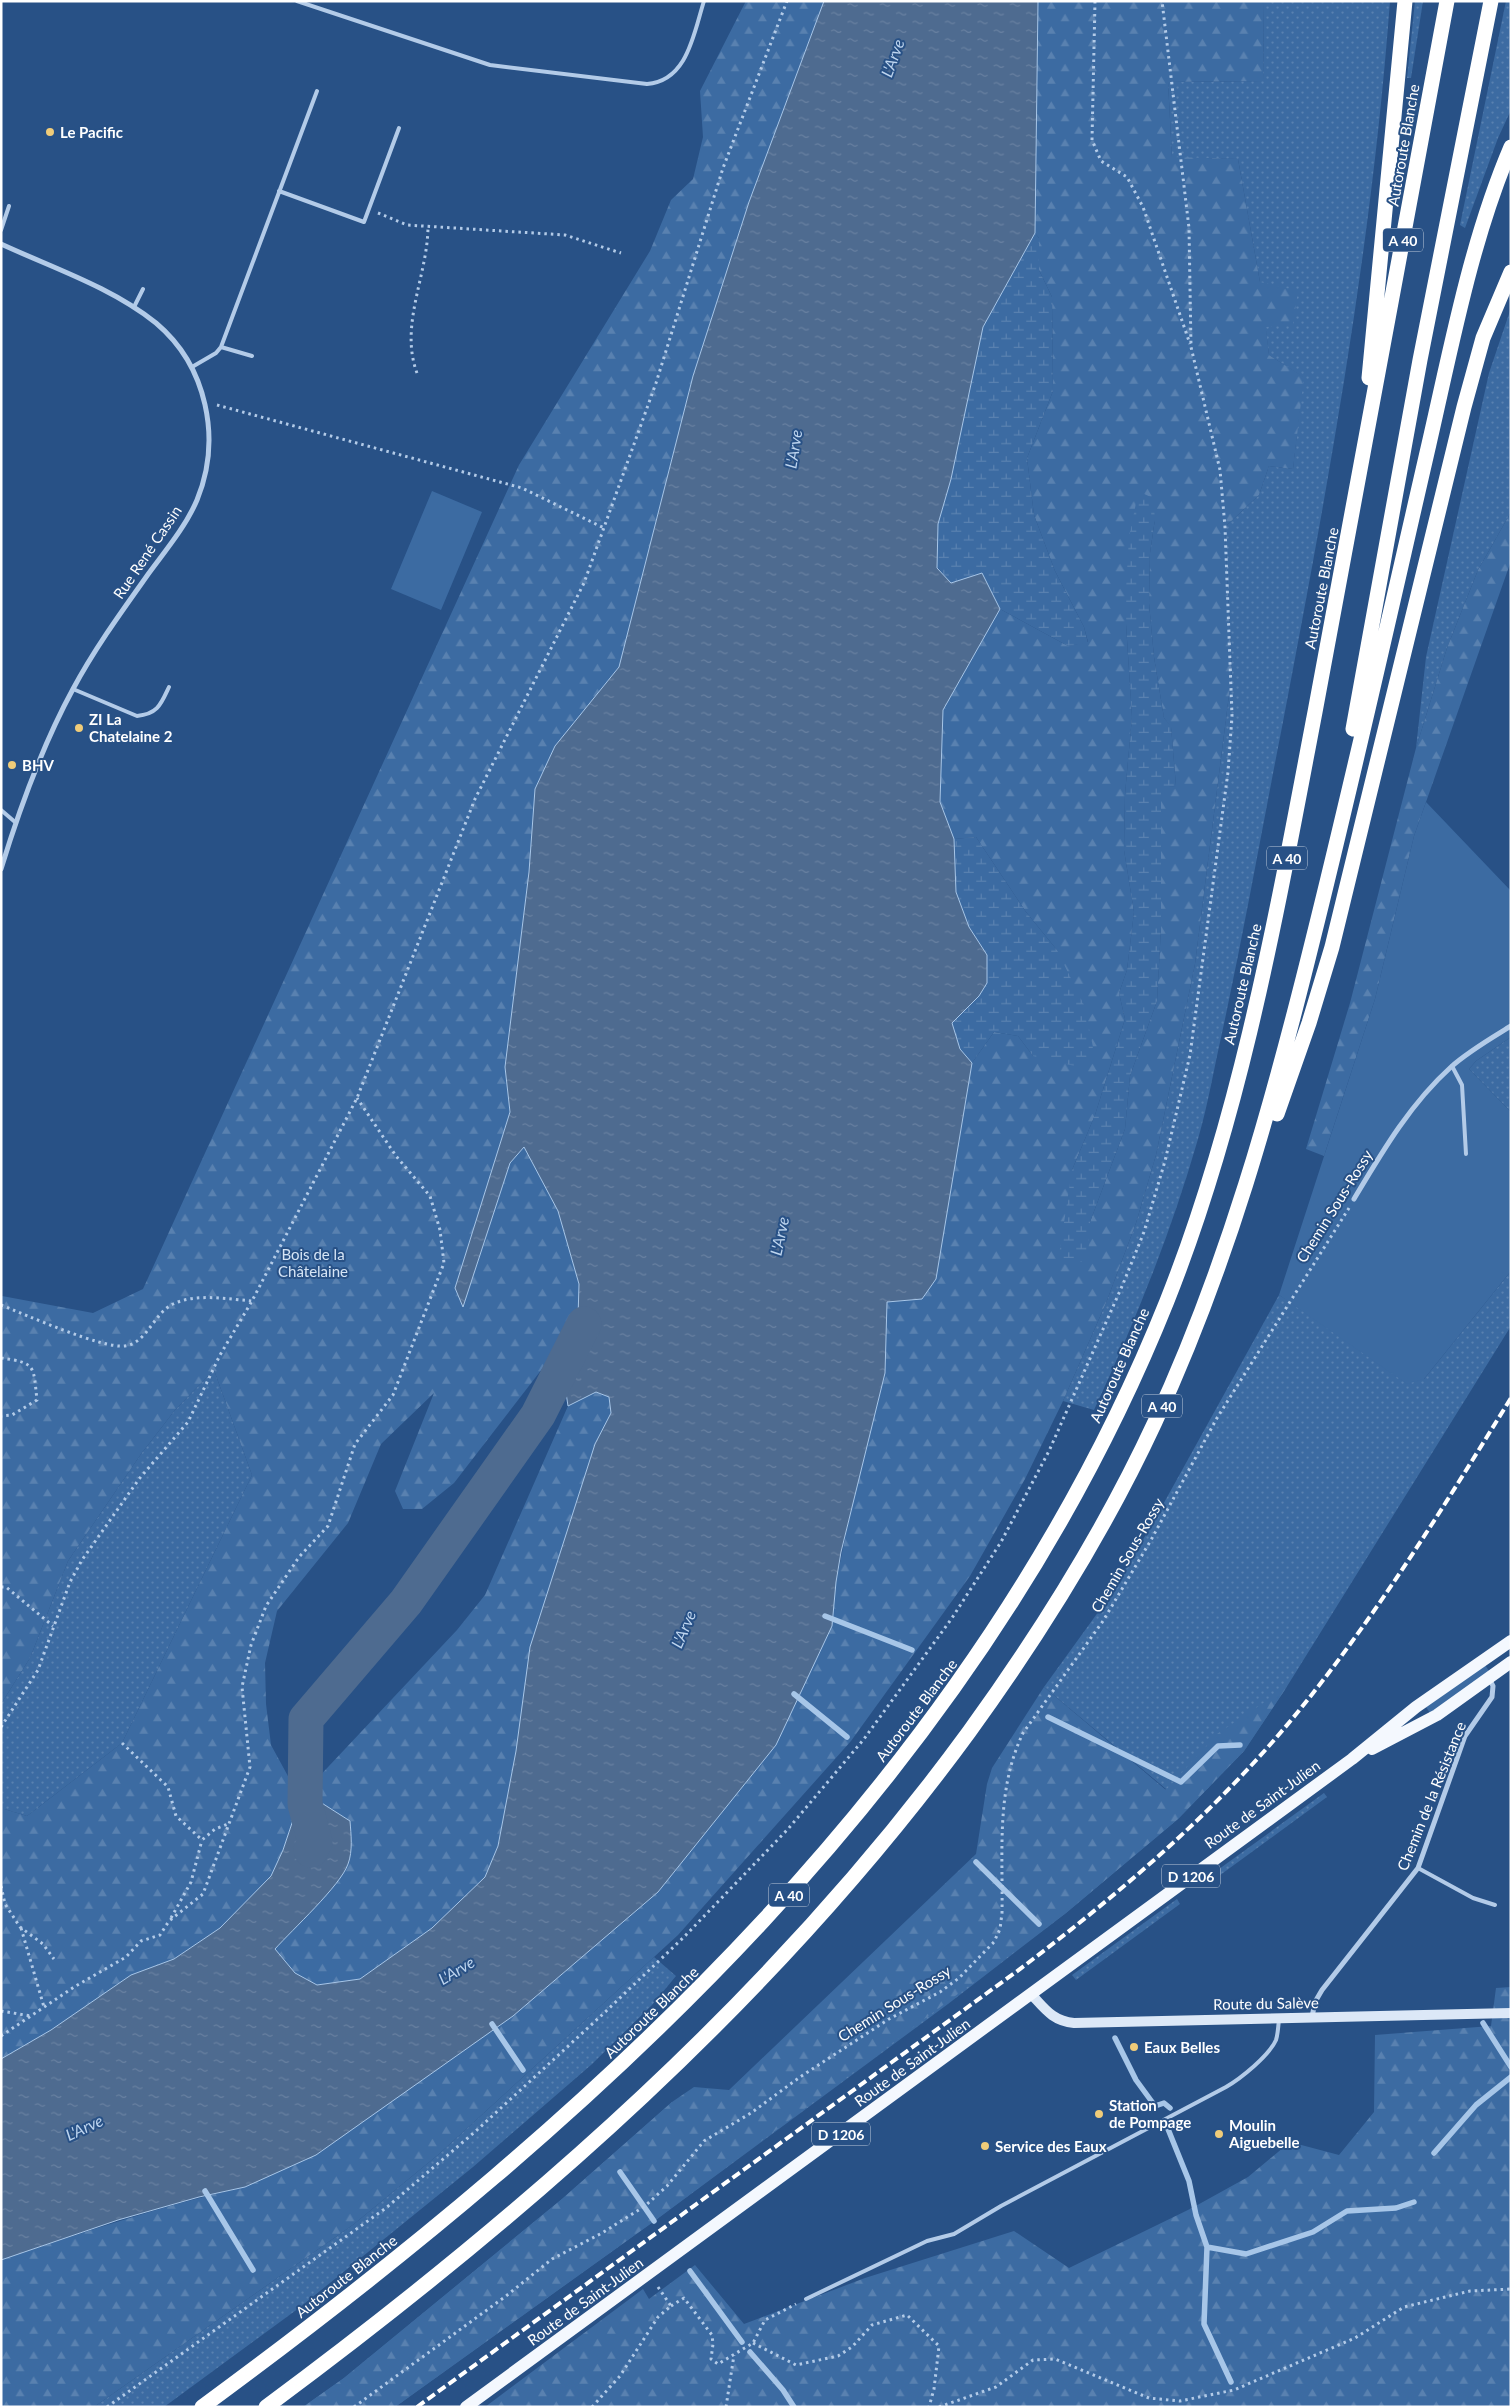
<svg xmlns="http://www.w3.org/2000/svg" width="1512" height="2408" font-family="Lato,sans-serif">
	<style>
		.grass { fill: url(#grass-dots) }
		.forest { fill: url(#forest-firs); fill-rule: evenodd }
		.wetland { fill: url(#wetland-marsh) }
		.garden { fill: #3c6ba2 }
		.water { fill: url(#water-ripples); stroke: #a7c6e8 }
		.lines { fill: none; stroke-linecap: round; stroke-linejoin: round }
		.stream { stroke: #a7c6e8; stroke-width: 5.5 }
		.river { stroke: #4e6b90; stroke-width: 35 }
		.path { stroke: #b3cbe8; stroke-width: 3; stroke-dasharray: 2.5 4; stroke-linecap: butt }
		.lane { stroke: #b3cbe8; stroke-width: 4 }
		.street { stroke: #b3cbe8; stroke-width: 5 }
		.secondary { stroke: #dce8f7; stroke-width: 10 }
		.primary { stroke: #f4f8fe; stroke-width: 12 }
		.highway { stroke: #fff; stroke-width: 15 }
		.rail { stroke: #fff; stroke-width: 4; stroke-dasharray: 9 4; stroke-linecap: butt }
		.poi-dot { fill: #f0cc79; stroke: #285186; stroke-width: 2 }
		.labels { text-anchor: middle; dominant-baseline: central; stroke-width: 4; stroke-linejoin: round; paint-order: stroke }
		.shield { fill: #285186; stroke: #becbdb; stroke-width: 1 }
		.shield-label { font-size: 14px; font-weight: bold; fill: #fff }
		.poi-label { font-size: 15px; font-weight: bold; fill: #fff; stroke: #285186; text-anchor: start }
		.street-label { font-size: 15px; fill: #fff; stroke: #285186 }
		.park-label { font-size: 15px; fill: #d6e5f6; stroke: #285186 }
		.water-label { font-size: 16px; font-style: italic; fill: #bed5ef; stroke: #285186 }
	</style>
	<defs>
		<pattern id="grass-dots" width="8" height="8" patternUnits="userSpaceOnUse" patternTransform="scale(1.25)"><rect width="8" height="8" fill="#3c6ba2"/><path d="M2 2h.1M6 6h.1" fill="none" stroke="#5981b0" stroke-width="1.8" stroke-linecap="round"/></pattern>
		<pattern id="forest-firs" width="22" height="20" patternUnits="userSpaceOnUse" patternTransform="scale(1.25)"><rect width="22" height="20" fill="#3c6ba2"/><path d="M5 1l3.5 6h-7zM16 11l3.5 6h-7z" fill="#5981b0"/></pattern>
		<pattern id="wetland-marsh" width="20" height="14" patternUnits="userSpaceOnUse" patternTransform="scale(1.25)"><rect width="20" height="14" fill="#3c6ba2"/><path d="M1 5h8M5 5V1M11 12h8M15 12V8" fill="none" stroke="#5981b0"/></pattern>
		<pattern id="water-ripples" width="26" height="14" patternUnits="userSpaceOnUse" patternTransform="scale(1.25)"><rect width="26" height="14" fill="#4e6b90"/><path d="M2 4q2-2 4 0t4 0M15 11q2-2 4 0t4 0" fill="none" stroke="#6981a1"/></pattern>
	</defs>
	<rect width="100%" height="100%" fill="#285186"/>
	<path class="grass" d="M 1264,1 L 1390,1 C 1372,246 1328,486 1282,727 C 1262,829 1244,931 1222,1033 C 1214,1068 1208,1105 1198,1139 C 1171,1233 1135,1322 1094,1410 L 1063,1401 L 1106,1303 L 1136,1223 L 1156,1155 L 1195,964 L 1232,671 L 1225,527 L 1259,495 L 1269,466 L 1293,469 L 1303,377 L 1269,355 L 1260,282 L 1238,159 L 1172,158 L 1168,82 L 1263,81 Z
		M 1415,1 L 1423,1 L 1411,78 L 1407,78 Z
		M 1506,1 L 1511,1 L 1511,110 L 1498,138 L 1465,228 L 1460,225 Z
		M 1511,308 L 1511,512 L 1478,570 L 1447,648 L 1416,748 L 1426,657 L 1489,373 Z
		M 1511,1037 L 1511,1112 L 1469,1069 L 1476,1061 Z
		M 1511,1271 L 1511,1326 L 1286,1688 L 1244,1751 L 1178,1819 L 1066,1913 L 948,2004 L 653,2222 L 395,2407 L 303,2407 L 344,2378 L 562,2199 L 672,2102 L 732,2118 L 1166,1789 L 1044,1687 L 1104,1604 L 1150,1528 L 1279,1295 L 1424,1379 Z
		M 214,1370 L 252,1475 L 122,1743 L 27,1816 L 1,1808 L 1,1704 L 30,1658 L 68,1561 L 141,1454 L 175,1410 Z
		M 1324,1793 L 1327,1797 L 1212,1881 L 1208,1877 Z
		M 1177,1899 L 1180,1904 L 1076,1980 L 1072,1975 Z
		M 654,1957 L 676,1976 L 652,2005 L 591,2065 L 473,2167 L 299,2308 L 164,2407 L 94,2407 L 354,2224 L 439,2154 Z"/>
	<path class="forest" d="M 746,1 L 824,1 L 749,202 L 693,376 L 619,667 L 555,746 L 535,789 L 529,872 L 505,1067 L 510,1112 L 455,1288 L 463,1306 L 510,1163 L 524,1146 L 558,1211 L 579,1284 L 578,1318 L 559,1347 L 454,1483 L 422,1509 L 403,1509 L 395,1491 L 434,1393 L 381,1444 L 348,1523 L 277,1611 L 265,1663 L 266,1704 L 271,1745 L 295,1789 L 295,1814 L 283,1850 L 271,1876 L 220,1928 L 174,1959 L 131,1975 L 51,2030 L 1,2059 L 1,1808 L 27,1816 L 122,1743 L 252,1475 L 214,1370 L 175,1410 L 141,1454 L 68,1561 L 30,1658 L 1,1704 L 2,1296 L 93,1313 L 143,1289 L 519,465 L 650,251 L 671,200 L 693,179 L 703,137 L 700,91 Z
		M 1038,1 L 1264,1 L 1263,81 L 1168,82 L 1172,157 L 1238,159 L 1260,282 L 1298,291 L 1293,324 L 1266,327 L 1269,355 L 1304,377 L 1293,469 L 1269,466 L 1259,495 L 1225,527 L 1232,671 L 1195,964 L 1156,1155 L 1136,1223 L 1106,1303 L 1063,1401 L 1025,1479 L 970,1576 L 851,1741 L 678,1935 L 439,2154 L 354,2224 L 94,2407 L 1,2407 L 1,2260 C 82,2233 162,2205 245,2187 L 513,2016 L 658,1892 L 776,1745 L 836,1582 L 859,1471 L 885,1373 L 887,1302 L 922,1299 L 936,1279 L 972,1063 L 994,1032 L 1018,1036 L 1033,1056 L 1057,950 L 1026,912 L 976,837 L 954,839 L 940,802 L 943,710 L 1000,609 L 1068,646 L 1088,642 L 1084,627 L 1055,571 L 1034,515 L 1027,458 L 1053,391 L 1052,297 L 1039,270 L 1039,238 L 1035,233 ZM 1155,519 L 1150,553 L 1149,603 L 1154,657 L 1164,718 L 1171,727 L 1176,786 L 1161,787 L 1161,928 L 1157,1001 L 1130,1076 L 1125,1129 L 1090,1222 L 1072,1170 L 1095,1115 L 1125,1019 L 1119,993 L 1127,970 L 1134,912 L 1124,850 L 1125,794 L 1132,717 L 1126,624 Z
		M 1511,512 L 1511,561 L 1414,836 L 1375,999 L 1324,1156 L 1306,1149 L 1350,1003 L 1416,748 L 1447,648 L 1478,570 Z
		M 596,1392 L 609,1397 L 611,1413 L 595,1444 L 516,1751 L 498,1846 L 485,1877 L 432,1928 L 360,1979 L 317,1985 L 295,1973 L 275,1949 L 333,1886 L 348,1864 L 350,1821 L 317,1800 L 313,1783 L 457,1630 L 485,1595 L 568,1406 Z
		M 1044,1687 L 1166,1790 L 1217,1734 L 1286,1688 L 1244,1751 L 1178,1819 L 1066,1913 L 653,2222 L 395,2407 L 303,2407 L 344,2378 L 562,2199 L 672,2102 L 694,2087 L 729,2090 L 976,1854 L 987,1784 L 992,1768 Z
		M 1511,1987 L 1511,2407 L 485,2407 L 643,2289 L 649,2299 L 695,2265 L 744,2324 L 865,2278 L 1014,2231 L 1069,2268 L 1192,2208 L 1248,2177 L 1290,2142 L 1339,2155 L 1374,2112 L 1375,2035 L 1491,2026 L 1496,1988 Z"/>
	<path class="wetland" d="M 1035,233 L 1039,238 L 1039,270 L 1052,297 L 1053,391 L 1027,458 L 1034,515 L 1055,571 L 1084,627 L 1088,643 L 1068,646 L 1000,609 L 982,573 L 951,583 L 937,567 L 938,524 L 951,479 L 983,327 Z
		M 1142,493 L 1153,498 L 1155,519 L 1150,553 L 1149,603 L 1154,657 L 1164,718 L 1171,726 L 1176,786 L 1161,788 L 1161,928 L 1157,1001 L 1130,1076 L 1125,1129 L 1090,1222 L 1088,1259 L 1070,1266 L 1058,1262 L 1072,1170 L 1095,1115 L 1125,1019 L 1119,993 L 1127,970 L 1134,912 L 1124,850 L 1125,794 L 1132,717 L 1126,624 L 1126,587 L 1129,538 L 1137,498 Z
		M 976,837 L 1026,912 L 1057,950 L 1084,1005 L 1093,1047 L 1083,1068 L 1033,1056 L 1018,1036 L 994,1032 L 972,1063 L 960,1049 L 952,1023 L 979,996 L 987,955 L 969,927 L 956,892 L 954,839 Z"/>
	<path class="garden" d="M 432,491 L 482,512 L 441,610 L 391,589 Z
		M 1426,802 L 1511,891 L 1511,1037 L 1476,1061 L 1469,1069 L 1511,1112 L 1511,1271 L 1424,1379 L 1407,1384 L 1279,1295 L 1375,999 L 1414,836 Z
		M 1485,1665 L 1489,1671 L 1430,1713 L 1426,1707 Z"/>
	<path class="water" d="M 824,1 L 1038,1 L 1035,233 L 983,327 L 951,479 L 938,524 L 937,568 L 951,583 L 982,573 L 1000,609 L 943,710 L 940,802 L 954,839 L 956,892 L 969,927 L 987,955 L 987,983 L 979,996 L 952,1023 L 960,1049 L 972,1063 L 936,1279 L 922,1299 L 887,1302 L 885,1373 L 841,1552 L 836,1582 L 832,1626 L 776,1745 L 658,1892 L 513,2016 L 316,2155 L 245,2187 L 199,2197 L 118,2220 L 1,2260 L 1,2059 L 51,2030 L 131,1975 L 174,1959 L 220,1928 L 271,1876 L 283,1850 L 295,1814 L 305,1804 L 317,1800 L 350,1821 C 351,1834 353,1851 348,1864 C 341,1885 292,1930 275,1949 L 295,1973 L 317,1985 L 360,1979 L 432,1928 L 485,1877 L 498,1846 L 516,1751 L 530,1647 L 595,1444 L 611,1413 L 609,1397 L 596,1392 L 568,1406 L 559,1347 L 578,1318 L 579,1284 L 558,1211 L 524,1147 L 510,1163 L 463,1307 L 455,1288 L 510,1112 L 505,1067 L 529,872 L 535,789 L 555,746 L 619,667 L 693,376 L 749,202 Z"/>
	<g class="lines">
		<path class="stream" d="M 825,1616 L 912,1650
			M 794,1694 L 847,1737
			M 1048,1717 L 1181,1782 L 1218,1746 L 1240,1745
			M 976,1862 L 1039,1924
			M 1483,2023 L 1511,2067
			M 492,2024 L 523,2070
			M 1115,2038 L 1136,2080 L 1155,2106 L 1164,2103 L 1170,2108
			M 1168,2129 L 1189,2181 L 1196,2215 L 1207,2247 L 1204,2324 L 1231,2382
			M 1434,2153 L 1476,2105 L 1511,2077
			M 620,2172 L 654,2221
			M 205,2191 L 253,2270
			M 1207,2247 L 1246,2254 L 1313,2232 L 1347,2211 L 1396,2208 L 1414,2202
			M 690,2271 L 742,2342
			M 750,2352 L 783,2390 L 794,2407"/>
		<path class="river" d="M 311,1850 L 315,1842 L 305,1804 L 306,1719 L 406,1602 L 538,1415 L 584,1324"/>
		<path class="path" d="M 1095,1 L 1092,140 L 1101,161 L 1127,177 L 1143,207 L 1190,344
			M 378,213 L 407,225 L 565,235 L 621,253
			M 417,373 C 399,325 428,275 428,226
			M 217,405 L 522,488 L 604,528
			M 1,1305 C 26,1315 103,1349 125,1346 C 147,1343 154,1313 173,1304 C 196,1293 228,1299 252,1301
			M 1,1358 C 37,1363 33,1366 37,1400 L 12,1415 L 1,1416
			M 1,1587 L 6,1587 L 53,1626
			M 1,1727 L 38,1670 L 70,1582 L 82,1560 L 139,1479 L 188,1422 L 220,1355 L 252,1301 L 357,1098 L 475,799 L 584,583 L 656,383 L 723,168 L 787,1
			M 122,1743 L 168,1787 L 176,1816 L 202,1840 L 215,1829 L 228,1824
			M 1,1886 L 5,1904 L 20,1927 L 43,1944 L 54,1959
			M 171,1918 L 191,1882 L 202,1840
			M 21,1928 L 44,2007
			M 1,2011 L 31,2016
			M 1,2036 L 74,1987 L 126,1957 L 141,1941 L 160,1935 L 169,1921 L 203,1894 L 250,1767 L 242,1687 L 251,1645 L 266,1606 L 299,1557 L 328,1526 L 355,1444 L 393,1395 L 444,1263 L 440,1230 L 430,1196 L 396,1156 L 357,1098
			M 671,2306 L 684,2298 L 712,2335 L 713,2344 L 711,2359 L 718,2364 L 753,2343 L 765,2320 L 796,2304
			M 753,2343 L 796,2365 L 838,2356 L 852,2347 L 872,2325 L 907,2315 L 939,2346 L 934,2389 L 929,2407
			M 107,2407 L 386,2208 L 477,2130 L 603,2014 L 684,1937 L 788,1829 L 864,1739 L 952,1618 L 1001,1542 L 1049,1451 L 1123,1284 L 1144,1232 L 1165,1161 L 1190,1055 L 1228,772 L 1232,716 L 1225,527 L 1220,470 L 1191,347 L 1189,228 L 1162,1
			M 354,2407 L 506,2296 L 552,2259 L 602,2233 L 645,2206 L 667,2186 L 704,2141 L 751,2113 L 800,2077 L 889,2019 L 940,1992 L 959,1978 L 994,1942 L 1000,1929 L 1002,1913 C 1003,1850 996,1790 1023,1733 L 1103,1621 L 1151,1540 L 1217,1418 L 1349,1208
			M 592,2407 L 620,2376 L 658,2317 L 671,2306 L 658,2287
			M 726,2407 L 734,2355
			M 939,2407 L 996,2387 L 1033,2360 L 1055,2359 L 1149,2398 L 1180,2401 L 1234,2390 L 1355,2338 L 1404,2307 L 1470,2291 L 1511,2289"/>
		<path class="lane" d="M 297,1 L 490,65 L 647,84 C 688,81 694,32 704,1
			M 279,191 L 364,222 L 399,128
			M 1,230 L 9,206
			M 134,307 L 143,289
			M 221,347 L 252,356
			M 192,367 L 216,353 L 221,347 L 317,91
			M 73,689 L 137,716 C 158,714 161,704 169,687
			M 1,810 L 15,822
			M 1452,1066 L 1462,1085 L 1466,1154
			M 1418,1868 L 1473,1898 L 1495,1905
			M 806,2299 L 927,2241 L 954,2234 L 1001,2206 L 1226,2087 C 1240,2079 1269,2056 1276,2040 C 1278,2034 1278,2027 1279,2020"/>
		<path class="street" d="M 1,244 C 53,268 111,287 156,323 C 207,366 222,439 197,500 C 186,526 166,550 149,573 C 122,611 95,648 73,689 C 42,746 20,807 1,869
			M 1354,1199 C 1382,1152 1410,1104 1451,1067 C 1469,1051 1490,1039 1511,1026
			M 1312,2017 L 1315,2002 L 1322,1990 L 1418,1868 L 1465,1736 L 1492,1697 L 1493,1686 L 1489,1678"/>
		<path class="secondary" d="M 1032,1995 C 1045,2009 1053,2021 1074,2023 L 1511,2013"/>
		<path class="primary" d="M 1372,1749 L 1437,1715 L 1511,1662
			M 466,2407 L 1352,1759 L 1416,1707 L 1511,1641"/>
		<path class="highway" d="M 1369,378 L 1405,1
			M 1353,729 L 1420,360 L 1491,1
			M 1277,1114 L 1309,1023 L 1332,947 L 1464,407 L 1483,338 L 1511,272
			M 202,2407 C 601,2114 979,1771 1167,1301 C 1242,1112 1277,911 1315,712 C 1360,475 1404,238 1447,1
			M 266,2407 C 528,2213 776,1996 969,1732 C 1040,1634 1104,1532 1155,1422 C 1227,1267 1272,1105 1313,939 C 1354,775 1391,609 1429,444 C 1452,344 1471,241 1511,147"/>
		<path class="rail" d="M 417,2407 L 1016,1972 C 1118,1895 1216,1812 1297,1713 C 1378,1614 1444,1506 1511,1398"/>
	</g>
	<g class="poi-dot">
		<circle cx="50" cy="132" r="5"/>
		<circle cx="79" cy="728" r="5"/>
		<circle cx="12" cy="765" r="5"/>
		<circle cx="1134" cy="2047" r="5"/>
		<circle cx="1099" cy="2114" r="5"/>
		<circle cx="1219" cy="2134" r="5"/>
		<circle cx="985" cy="2146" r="5"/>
	</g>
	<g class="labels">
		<g class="shield">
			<rect x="1383" y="228.5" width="40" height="23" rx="4"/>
			<rect x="1267" y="846.5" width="40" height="23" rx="4"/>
			<rect x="1142" y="1394.5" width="40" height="23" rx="4"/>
			<rect x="1162" y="1864.5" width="58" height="23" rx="4"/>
			<rect x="769" y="1883.5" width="40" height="23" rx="4"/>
			<rect x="812" y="2122.5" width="58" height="23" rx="4"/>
		</g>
		<g class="shield-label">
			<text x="1403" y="240">A 40</text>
			<text x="1287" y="858">A 40</text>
			<text x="1162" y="1406">A 40</text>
			<text x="1191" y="1876">D 1206</text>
			<text x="789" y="1895">A 40</text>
			<text x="841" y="2134">D 1206</text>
		</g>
		<g class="poi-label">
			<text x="60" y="132">Le Pacific</text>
			<text x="89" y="719">ZI La<tspan x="89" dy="17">Chatelaine 2</tspan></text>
			<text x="22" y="765">BHV</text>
			<text x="1144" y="2047">Eaux Belles</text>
			<text x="1109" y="2105">Station<tspan x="1109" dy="17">de Pompage</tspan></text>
			<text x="1229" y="2125">Moulin<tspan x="1229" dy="17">Aiguebelle</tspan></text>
			<text x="995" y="2146">Service des Eaux</text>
		</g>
		<g class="street-label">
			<text transform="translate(1403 145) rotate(-80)">Autoroute Blanche</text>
			<text transform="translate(147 552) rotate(-56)">Rue René Cassin</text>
			<text transform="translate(1321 588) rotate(-79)">Autoroute Blanche</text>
			<text transform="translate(1242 984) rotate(-77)">Autoroute Blanche</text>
			<text transform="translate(1334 1206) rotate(-58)">Chemin Sous-Rossy</text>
			<text transform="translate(1119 1365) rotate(-66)">Autoroute Blanche</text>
			<text transform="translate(1127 1555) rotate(-60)">Chemin Sous-Rossy</text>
			<text transform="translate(916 1710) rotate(-53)">Autoroute Blanche</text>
			<text transform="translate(1431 1796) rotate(-68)">Chemin de la Résistance</text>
			<text transform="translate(1262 1804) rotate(-36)">Route de Saint-Julien</text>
			<text transform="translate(894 2003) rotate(-32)">Chemin Sous-Rossy</text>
			<text transform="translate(1266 2003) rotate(-1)">Route du Salève</text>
			<text transform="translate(651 2012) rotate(-44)">Autoroute Blanche</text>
			<text transform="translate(912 2062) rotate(-36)">Route de Saint-Julien</text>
			<text transform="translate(346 2276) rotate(-38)">Autoroute Blanche</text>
			<text transform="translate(585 2301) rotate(-36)">Route de Saint-Julien</text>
		</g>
		<g class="park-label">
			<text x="313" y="1254">Bois de la<tspan x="313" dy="17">Châtelaine</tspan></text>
		</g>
		<g class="water-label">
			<text transform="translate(892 58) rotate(-70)">L'Arve</text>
			<text transform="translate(793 449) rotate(-81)">L'Arve</text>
			<text transform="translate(779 1236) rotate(-78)">L'Arve</text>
			<text transform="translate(683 1629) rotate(-67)">L'Arve</text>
			<text transform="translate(456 1970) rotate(-31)">L'Arve</text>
			<text transform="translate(84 2127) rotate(-25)">L'Arve</text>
		</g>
	</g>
	<rect width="1512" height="2408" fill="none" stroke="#ffffff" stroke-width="5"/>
</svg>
